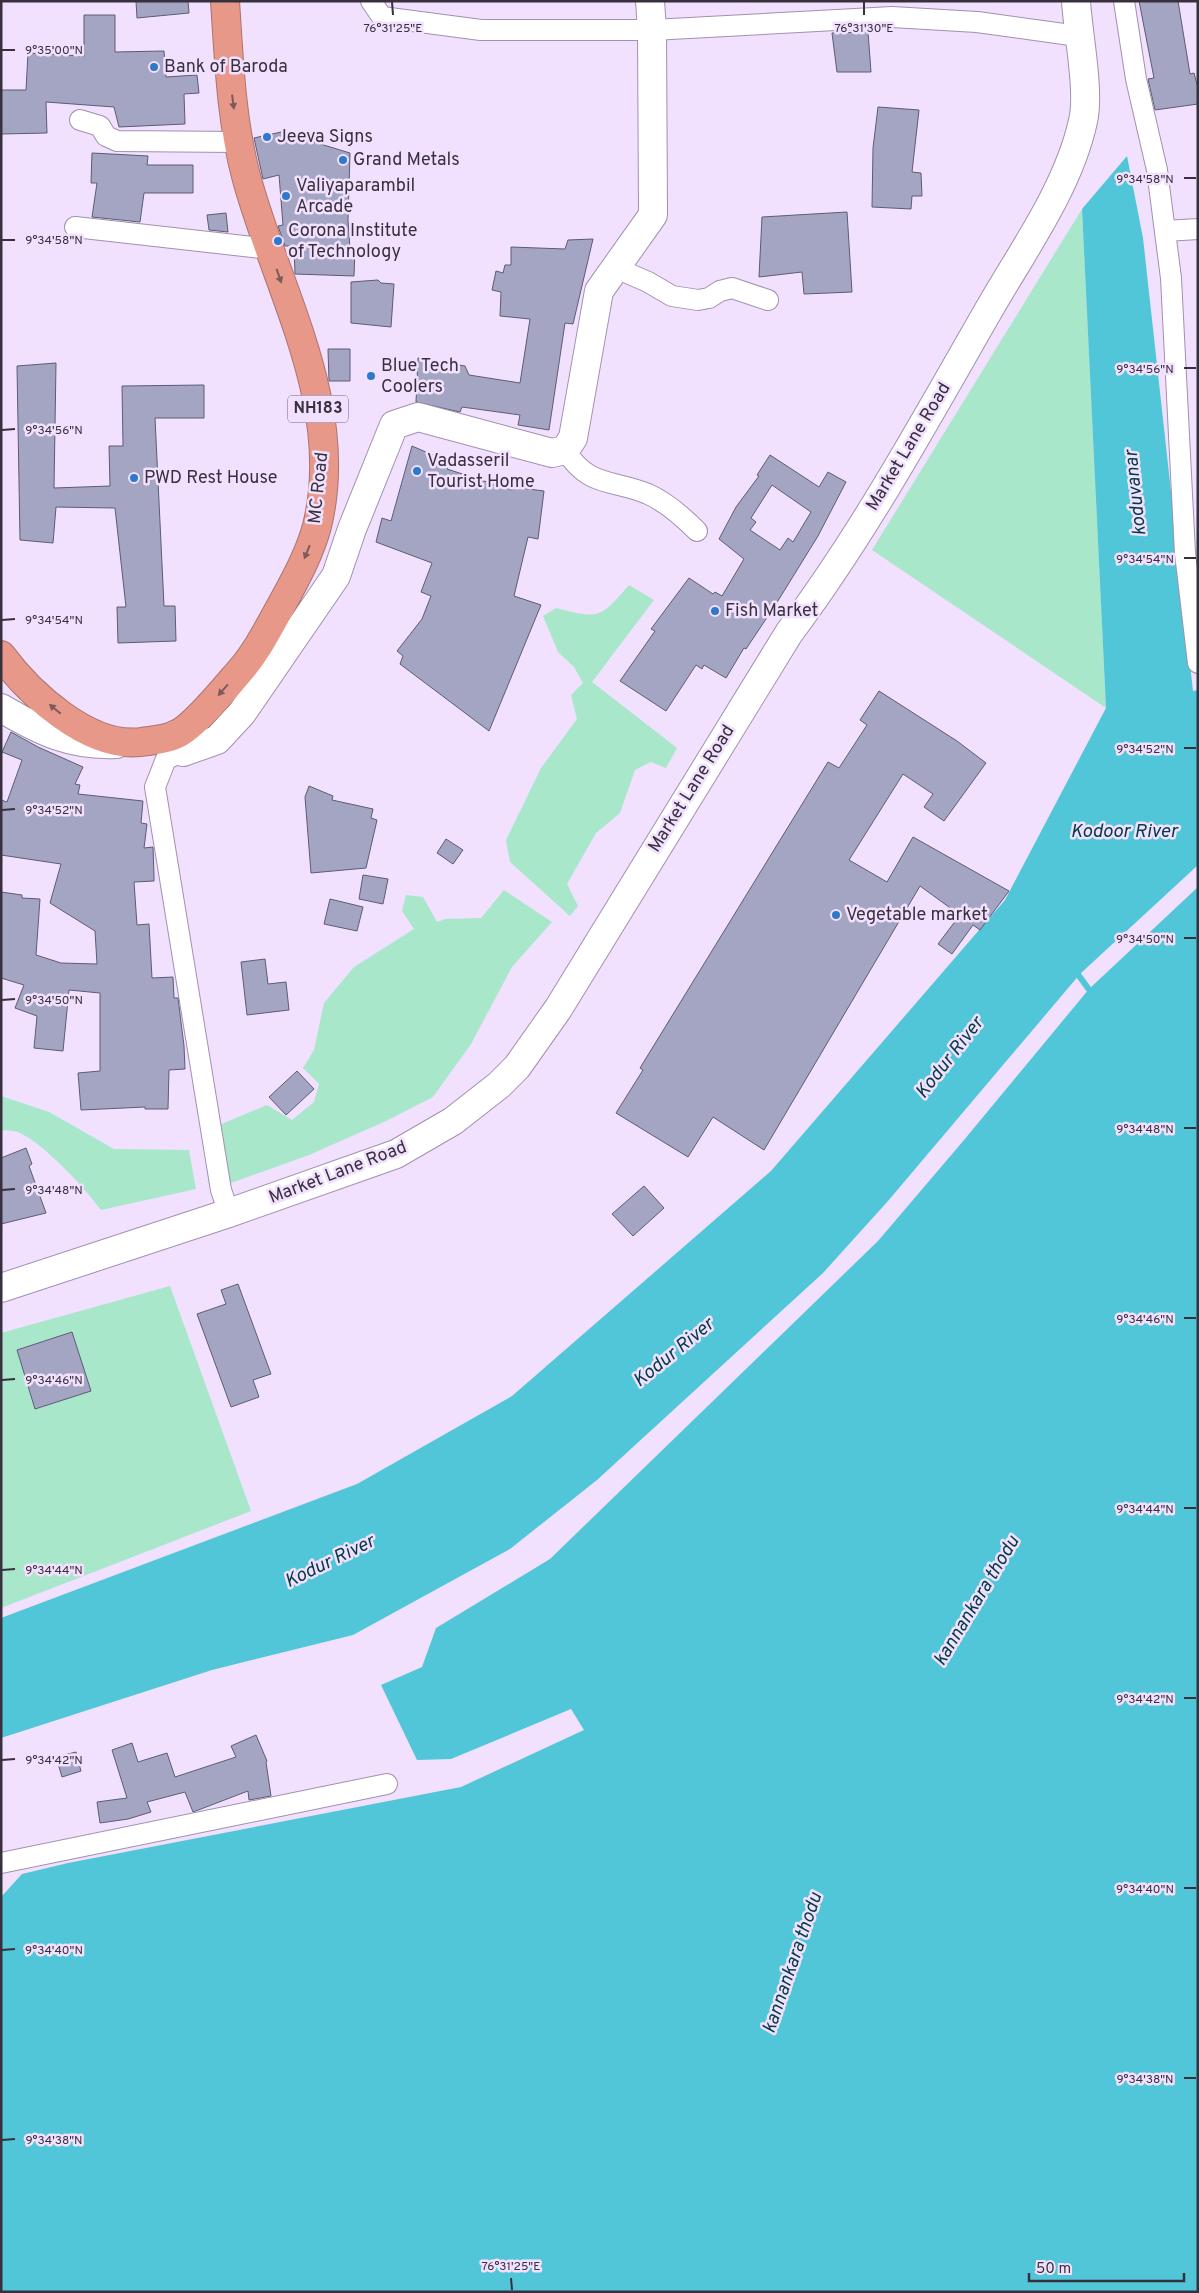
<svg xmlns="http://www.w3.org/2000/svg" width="1199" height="2293" font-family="Overpass,sans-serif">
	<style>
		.green { fill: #a8e7ca }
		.water { fill: #51c6d8 }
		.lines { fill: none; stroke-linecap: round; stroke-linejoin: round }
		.stream { stroke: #51c6d8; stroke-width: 6 }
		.building { fill: #a4a5c3; stroke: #5c5c77; fill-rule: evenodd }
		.street-casing { stroke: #a191ad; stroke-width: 22 }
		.secondary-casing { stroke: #a191ad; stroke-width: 30 }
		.highway-casing { stroke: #aa746e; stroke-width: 30 }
		.street { stroke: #fff; stroke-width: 20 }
		.secondary { stroke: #fff; stroke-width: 28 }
		.highway { stroke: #e79889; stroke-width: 28 }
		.oneway { fill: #7e5a5b }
		.ticks { fill: none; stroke: #38313d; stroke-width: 2 }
		.poi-dot { fill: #2e79c9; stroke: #f1e0fe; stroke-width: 2 }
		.labels { text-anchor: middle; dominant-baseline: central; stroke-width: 5; stroke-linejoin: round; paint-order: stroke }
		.shield { fill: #f1e0fe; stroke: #706677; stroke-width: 1 }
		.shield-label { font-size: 16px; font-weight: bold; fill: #38313d }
		.poi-label { font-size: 18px; fill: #38313d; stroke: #f1e0fe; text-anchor: start }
		.street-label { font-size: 18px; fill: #38313d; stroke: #f1e0fe }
		.water-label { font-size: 19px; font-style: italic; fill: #023b43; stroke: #f1e0fe }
		.ticks-label { font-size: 12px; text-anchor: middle; fill: #38313d; stroke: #f1e0fe; stroke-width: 5; stroke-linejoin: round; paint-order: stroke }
	</style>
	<rect width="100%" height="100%" fill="#f1e0fe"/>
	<path class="green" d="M 1082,209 L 1106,708 L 872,550 Z
		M 629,585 L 654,600 L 592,682 L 677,748 L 666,768 L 651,762 L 635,770 L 620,813 L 596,833 L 567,884 L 578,906 L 570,916 L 510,862 L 506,840 L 541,768 L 577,719 L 571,695 L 583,683 L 574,667 L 558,652 L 543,616 L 556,608 C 599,619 600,619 629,585 Z
		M 504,890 L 552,922 L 512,967 L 471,1044 L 433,1097 L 386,1121 L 309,1155 L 228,1184 L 217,1126 L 267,1105 L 292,1120 L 314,1102 L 319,1084 L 303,1068 L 314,1050 L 324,1003 L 354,967 L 414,929 L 402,911 L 406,895 L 423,897 L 437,922 L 445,919 L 481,918 Z
		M 1,1096 L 49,1112 L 114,1149 L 189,1150 L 196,1189 L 101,1210 C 85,1188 44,1144 20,1133 C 15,1130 7,1131 1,1130 Z
		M 170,1286 L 251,1511 L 1,1608 L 1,1333 Z"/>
	<path class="water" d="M 1127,156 L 1143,238 L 1193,691 L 1198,690 L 1198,865 L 1080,974 L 888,1201 L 823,1273 L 597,1480 L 510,1549 L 353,1635 L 212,1670 L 1,1738 L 1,1618 L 357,1484 L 512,1396 L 771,1171 L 1005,900 L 1106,708 L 1082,209 Z
		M 1198,887 L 1198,2292 L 1,2292 L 1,1897 L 22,1874 L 68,1863 L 461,1787 L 584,1730 L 571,1709 L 451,1759 L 417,1760 L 381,1685 L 422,1667 L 436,1628 L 550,1559 L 878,1241 L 964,1140 L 1089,989 Z"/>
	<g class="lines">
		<path class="stream" d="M 1074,969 L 1093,995"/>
	</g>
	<path class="building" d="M 136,1 L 188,1 L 189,13 L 137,18 Z
		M 1139,1 L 1178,1 L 1190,74 L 1194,73 L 1198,88 L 1198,104 L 1155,110 L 1148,79 L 1154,78 Z
		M 84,15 L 115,15 L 115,52 L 164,51 L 166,77 L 197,75 L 199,93 L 184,94 L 185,124 L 119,127 L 114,107 L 46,102 L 47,133 L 1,134 L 1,90 L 26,90 L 28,53 L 84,56 Z
		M 868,32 L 871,72 L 837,72 L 832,33 Z
		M 878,107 L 919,110 L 912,172 L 921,173 L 922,196 L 912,196 L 911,209 L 872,207 L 873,148 Z
		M 281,132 L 350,153 L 348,220 L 350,249 L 355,249 L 354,276 L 295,274 L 294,246 L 285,246 L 278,226 L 283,225 L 279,175 L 263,179 L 254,138 Z
		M 92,153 L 148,156 L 147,165 L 193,165 L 193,193 L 144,193 L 140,222 L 92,217 L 97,183 L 91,183 Z
		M 847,212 L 852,292 L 804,294 L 802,272 L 759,277 L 762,217 Z
		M 226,213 L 228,232 L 209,230 L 207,215 Z
		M 593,239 L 573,324 L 565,323 L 549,430 L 518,425 L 520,415 L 462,407 L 460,412 L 416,402 L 418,358 L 465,366 L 469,375 L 520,383 L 530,319 L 500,316 L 501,292 L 492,290 L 496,271 L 503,273 L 505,265 L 511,265 L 511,247 L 565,249 L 568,240 Z
		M 378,280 L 381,283 L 394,284 L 391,327 L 351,323 L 351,282 Z
		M 328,349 L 350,349 L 350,381 L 329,381 Z
		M 56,363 L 54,488 L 110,486 L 109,446 L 123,446 L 122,386 L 204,385 L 204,418 L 155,418 L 164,606 L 175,606 L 176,641 L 118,643 L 117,607 L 126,607 L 115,508 L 56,507 L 53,543 L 20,540 L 17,366 Z
		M 412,446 L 449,462 L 447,469 L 512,490 L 513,487 L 544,491 L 538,539 L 528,537 L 514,596 L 541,605 L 489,731 L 400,664 L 403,656 L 397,651 L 422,619 L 431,596 L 421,592 L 432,563 L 376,542 L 382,518 L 391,521 Z
		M 770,455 L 819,487 L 828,472 L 846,482 L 818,536 L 776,604 L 746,649 L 744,648 L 726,678 L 704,665 L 702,669 L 696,665 L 666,711 L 620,681 L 655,631 L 651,629 L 689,578 L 713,594 L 715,592 L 722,596 L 744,559 L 719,539 L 736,507 L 759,476 L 757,475 ZM 772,485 L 811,512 L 793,542 L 788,538 L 780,550 L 750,530 L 756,522 L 751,518 Z
		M 879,691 L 957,741 L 986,763 L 944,821 L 924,807 L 933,794 L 903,774 L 849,860 L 887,882 L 913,837 L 1009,891 L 980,930 L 973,925 L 952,954 L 938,944 L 960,915 L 920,886 L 764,1150 L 713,1117 L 688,1157 L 616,1113 L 643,1070 L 640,1068 L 828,762 L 839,768 L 867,725 L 860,720 Z
		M 11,732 L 38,747 L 83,767 L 75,784 L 80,785 L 78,794 L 143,801 L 141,823 L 147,824 L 144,848 L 153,847 L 154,876 L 154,881 L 134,882 L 137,925 L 149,924 L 152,978 L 173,977 L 174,998 L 178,998 L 184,1046 L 185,1069 L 169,1070 L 168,1109 L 145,1109 L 145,1107 L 81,1110 L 78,1073 L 100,1071 L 100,993 L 69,990 L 63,1051 L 34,1048 L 37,1016 L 15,1008 L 24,985 L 1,978 L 1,892 L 22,895 L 22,898 L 40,899 L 36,955 L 61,963 L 97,964 L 95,931 L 50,903 L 61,864 L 1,855 L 1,800 L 7,802 L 22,760 L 2,752 Z
		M 309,786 L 333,796 L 332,800 L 373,809 L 371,818 L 377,820 L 366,868 L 311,873 L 305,797 Z
		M 446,839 L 463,850 L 453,864 L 437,853 Z
		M 363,875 L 388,879 L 383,904 L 359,899 Z
		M 330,899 L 363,907 L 357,931 L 324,924 Z
		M 265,959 L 268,984 L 286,982 L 289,1010 L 247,1015 L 241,962 Z
		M 297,1071 L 314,1089 L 286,1115 L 269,1097 Z
		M 26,1148 L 32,1164 L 29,1166 L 46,1213 L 1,1224 L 1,1158 Z
		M 644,1186 L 664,1208 L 633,1236 L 612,1214 Z
		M 238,1284 L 271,1374 L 253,1380 L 259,1397 L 231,1407 L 197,1314 L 226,1304 L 221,1290 Z
		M 72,1332 L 91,1391 L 35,1409 L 17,1350 Z
		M 256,1735 L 267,1761 L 266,1762 L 271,1796 L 249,1800 L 248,1791 L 193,1812 L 185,1792 L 147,1802 L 151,1812 L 128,1819 L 100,1823 L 97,1802 L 127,1798 L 112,1750 L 132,1743 L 138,1762 L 167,1753 L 175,1777 L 236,1757 L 231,1746 Z
		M 76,1752 L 81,1771 L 62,1777 L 56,1757 Z"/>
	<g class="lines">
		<defs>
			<path id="street" d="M 371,1 L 382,17 L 481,30 L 652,30 L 892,17 L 977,22 L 1078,36
				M 1124,1 L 1136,79 L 1157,170 L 1171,278 L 1185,553 L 1198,663
				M 80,120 L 100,126 L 106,136 L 117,141 L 238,142
				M 75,227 L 270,249
				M 1165,231 L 1198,229
				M 616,268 L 648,282 L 672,296 L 698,300 L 709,298 L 720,291 L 732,288 L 768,300
				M 565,450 C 589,488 612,479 648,494 C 666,502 683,517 697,531
				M 183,752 L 166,759 L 155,787 L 221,1190 L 229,1213
				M 1,1863 L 387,1784"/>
			<path id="secondary" d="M 1,708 C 40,731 70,746 116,744
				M 175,735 L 183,752 L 217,740 L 242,713 L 336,576 L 352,529 L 394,425 L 418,417 L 552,453 L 565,450 L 573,438 L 599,291 L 653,215 L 652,30 L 650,1
				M 1,1288 L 229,1213 L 396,1154 L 453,1121 L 499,1085 L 517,1067 L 558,1009 L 789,633 C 866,530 927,417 991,306 C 1024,249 1069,186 1083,121 C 1090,92 1078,34 1076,1"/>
			<path id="highway" d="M 1,655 C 29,693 89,749 141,742 C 152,740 165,740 175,735 C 192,729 226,687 239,672 C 257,652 269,627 282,604 C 295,580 310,553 317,526 C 347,405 276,289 246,176 C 231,119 229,60 225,1"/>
		</defs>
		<use href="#street" class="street-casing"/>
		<use href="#secondary" class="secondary-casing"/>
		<use href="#highway" class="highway-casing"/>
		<use href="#street" class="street"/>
		<use href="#secondary" class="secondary"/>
		<use href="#highway" class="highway"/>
	</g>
	<defs><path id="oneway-solid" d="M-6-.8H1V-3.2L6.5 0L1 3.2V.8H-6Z" transform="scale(1.25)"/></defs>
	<g class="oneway">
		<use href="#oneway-solid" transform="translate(233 102) rotate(83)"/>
		<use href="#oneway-solid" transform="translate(279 276) rotate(71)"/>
		<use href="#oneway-solid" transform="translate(307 552) rotate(112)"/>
		<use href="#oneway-solid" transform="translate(223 690) rotate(131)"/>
		<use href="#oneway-solid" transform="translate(55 709) rotate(-140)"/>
	</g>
	<path class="ticks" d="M 392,2 L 393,15M 864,2 L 864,15M 2,50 L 15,50M 1184,178 L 1196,178M 2,240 L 15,240M 1184,368 L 1196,368M 2,430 L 15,429M 1184,558 L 1196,558M 2,620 L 15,619M 1184,748 L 1196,748M 2,810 L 15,809M 1184,938 L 1196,938M 2,1000 L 15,999M 1184,1128 L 1196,1128M 2,1190 L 15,1189M 1184,1318 L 1196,1318M 2,1380 L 15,1379M 1184,1508 L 1196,1508M 2,1570 L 15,1569M 1184,1698 L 1196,1698M 2,1760 L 15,1759M 1184,1888 L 1196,1888M 2,1950 L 15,1949M 1184,2078 L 1196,2078M 2,2140 L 15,2139M 511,2278 L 512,2290"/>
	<g class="poi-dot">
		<circle cx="154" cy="67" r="5"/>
		<circle cx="267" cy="137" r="5"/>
		<circle cx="343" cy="160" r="5"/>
		<circle cx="286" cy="196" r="5"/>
		<circle cx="278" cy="241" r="5"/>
		<circle cx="371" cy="376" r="5"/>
		<circle cx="417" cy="471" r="5"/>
		<circle cx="134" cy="478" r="5"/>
		<circle cx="715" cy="611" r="5"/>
		<circle cx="836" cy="915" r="5"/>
	</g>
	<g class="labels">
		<rect class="shield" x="288" y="395.5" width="60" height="27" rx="4"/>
		<g class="shield-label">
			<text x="318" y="409">NH183</text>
		</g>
		<g class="poi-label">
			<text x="164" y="67">Bank of Baroda</text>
			<text x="277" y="137">Jeeva Signs</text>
			<text x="353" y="160">Grand Metals</text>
			<text x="296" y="186">Valiyaparambil<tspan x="296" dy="21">Arcade</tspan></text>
			<text x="288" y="231">Corona Institute<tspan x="288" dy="21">of Technology</tspan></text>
			<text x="381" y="366">Blue Tech<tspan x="381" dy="21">Coolers</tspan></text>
			<text x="427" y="461">Vadasseril<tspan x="427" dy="21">Tourist Home</tspan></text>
			<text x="144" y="478">PWD Rest House</text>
			<text x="725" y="611">Fish Market</text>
			<text x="846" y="915">Vegetable market</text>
		</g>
		<g class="street-label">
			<text transform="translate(909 447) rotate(-59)">Market Lane Road</text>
			<text transform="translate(319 488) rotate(-84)">MC Road</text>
			<text transform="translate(692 789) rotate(-58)">Market Lane Road</text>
			<text transform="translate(338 1173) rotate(-21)">Market Lane Road</text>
		</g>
		<g class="water-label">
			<text transform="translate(1136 493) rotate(-96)">koduvanar</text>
			<text x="1124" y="832">Kodoor River</text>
			<text transform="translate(950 1058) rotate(-52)">Kodur River</text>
			<text transform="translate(674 1353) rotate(-39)">Kodur River</text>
			<text transform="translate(330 1562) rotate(-26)">Kodur River</text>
			<text transform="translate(977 1601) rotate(-59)">kannankara thodu</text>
			<text transform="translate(793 1963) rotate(-71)">kannankara thodu</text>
		</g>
	</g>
	<g class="ticks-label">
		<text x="393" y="32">76°31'25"E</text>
		<text x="864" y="32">76°31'30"E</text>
		<text x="54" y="54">9°35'00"N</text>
		<text x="1145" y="183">9°34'58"N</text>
		<text x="54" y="244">9°34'58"N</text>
		<text x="1145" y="373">9°34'56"N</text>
		<text x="54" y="434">9°34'56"N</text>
		<text x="1145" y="563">9°34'54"N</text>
		<text x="54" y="624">9°34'54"N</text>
		<text x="1145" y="753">9°34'52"N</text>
		<text x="54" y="814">9°34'52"N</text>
		<text x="1145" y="943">9°34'50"N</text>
		<text x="54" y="1004">9°34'50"N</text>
		<text x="1145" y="1133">9°34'48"N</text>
		<text x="54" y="1194">9°34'48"N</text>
		<text x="1145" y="1323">9°34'46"N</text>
		<text x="54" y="1384">9°34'46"N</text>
		<text x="1145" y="1513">9°34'44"N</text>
		<text x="54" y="1574">9°34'44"N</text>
		<text x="1145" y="1703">9°34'42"N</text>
		<text x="54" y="1764">9°34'42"N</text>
		<text x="1145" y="1893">9°34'40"N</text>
		<text x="54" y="1954">9°34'40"N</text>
		<text x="1145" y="2083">9°34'38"N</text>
		<text x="54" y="2144">9°34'38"N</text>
		<text x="511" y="2270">76°31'25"E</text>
	</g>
	<rect width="1199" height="2293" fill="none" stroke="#38313d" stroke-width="5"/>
	<path d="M1029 2273v8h155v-8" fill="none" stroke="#38313d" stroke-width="2.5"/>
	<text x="1036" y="2273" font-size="15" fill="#38313d" stroke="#f1e0fe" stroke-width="4" paint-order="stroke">50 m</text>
</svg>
